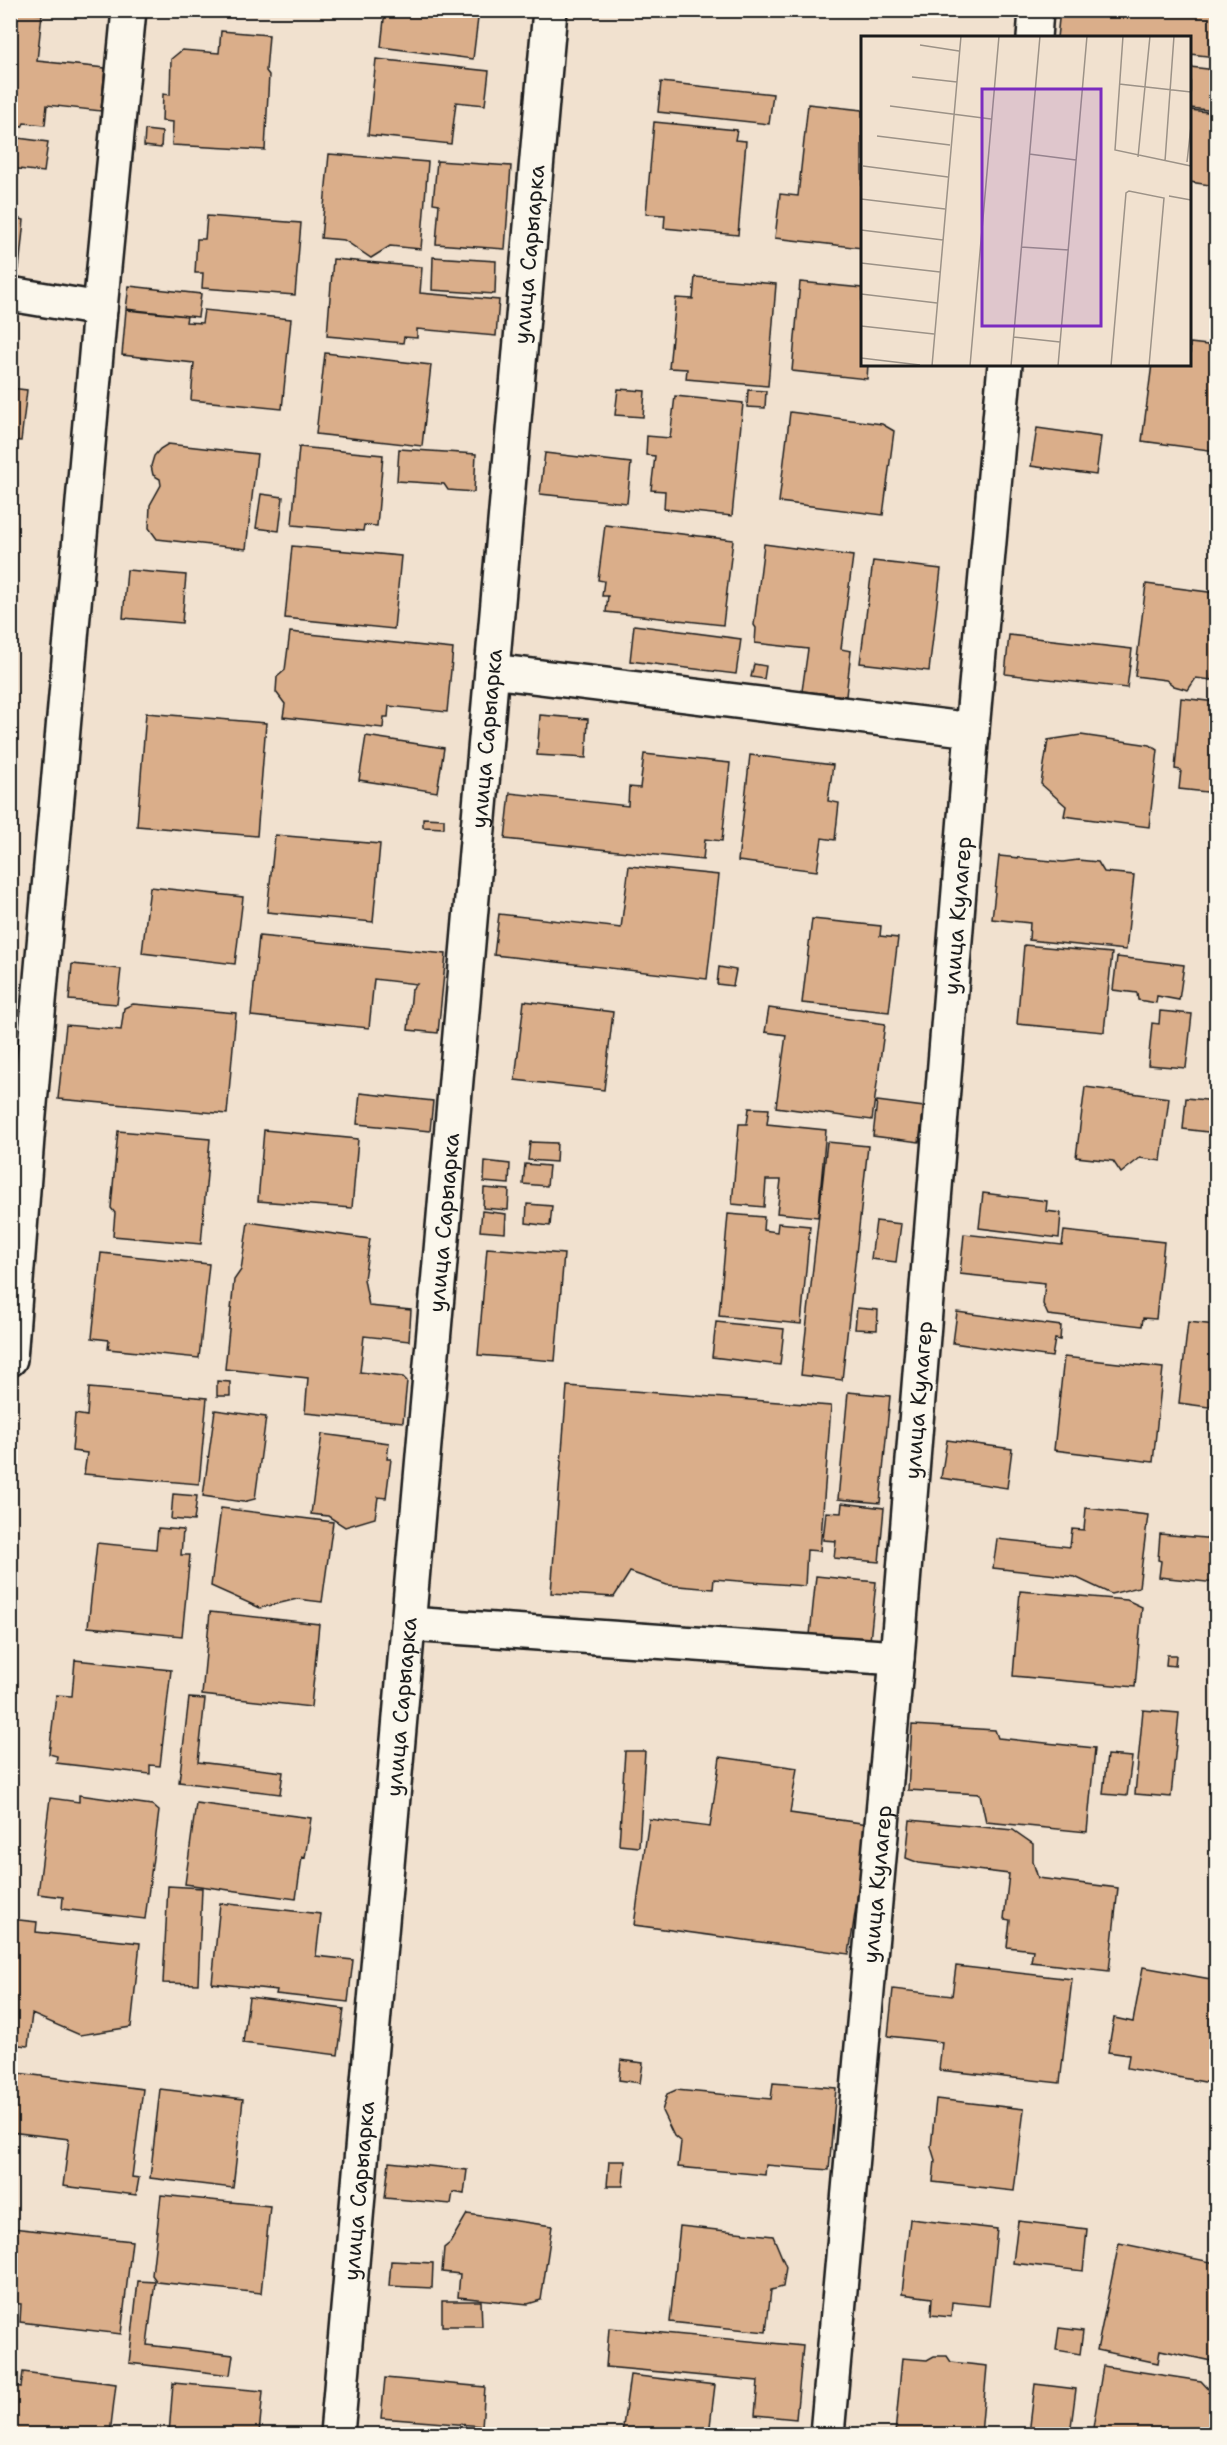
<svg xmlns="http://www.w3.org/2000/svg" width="1227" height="2445" font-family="'Shantell Sans',sans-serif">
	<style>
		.building { fill: #daae8a; stroke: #1c1c1c; stroke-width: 1.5 }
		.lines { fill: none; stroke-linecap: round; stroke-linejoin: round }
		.minor-casing { stroke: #1c1c1c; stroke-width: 38 }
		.minor { stroke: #fbf7ec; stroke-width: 33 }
		.labels { text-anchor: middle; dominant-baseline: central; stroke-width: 6; stroke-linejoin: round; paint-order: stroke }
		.street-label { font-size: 22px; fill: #1c1c1c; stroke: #fbf7ec }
		.inset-road { fill: none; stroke: #9c9287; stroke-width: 1.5 }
		.view { fill: #7b2cbf; fill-opacity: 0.15; stroke: #7b2cbf; stroke-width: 3 }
		.inset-edge { fill: none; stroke: #1c1c1c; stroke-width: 3 }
	</style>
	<rect width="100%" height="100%" fill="#f1e1cf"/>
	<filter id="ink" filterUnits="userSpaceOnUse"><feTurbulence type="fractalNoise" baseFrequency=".0167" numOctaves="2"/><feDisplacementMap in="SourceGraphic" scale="12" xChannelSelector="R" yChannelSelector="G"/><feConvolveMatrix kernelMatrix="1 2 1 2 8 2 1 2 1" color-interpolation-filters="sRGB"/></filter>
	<g filter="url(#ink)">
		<path class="building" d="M 385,10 L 479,10 L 473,59 L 381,47 Z
			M 1060,10 L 1216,10 L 1216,57 L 1190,54 L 1190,38 L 1057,38 Z
			M 10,11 L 42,14 L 37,61 L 105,68 L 101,111 L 47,105 L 45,125 L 24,123 L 22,127 L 10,125 Z
			M 221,31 L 269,35 L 266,71 L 269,75 L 265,150 L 172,145 L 173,122 L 162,121 L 163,94 L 170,95 L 171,59 L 182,50 L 219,53 Z
			M 376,59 L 489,71 L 485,105 L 456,102 L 451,144 L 368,135 Z
			M 1190,67 L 1216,70 L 1216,111 L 1190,108 Z
			M 661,82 L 773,94 L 769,124 L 658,112 Z
			M 808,104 L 862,110 L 862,248 L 775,238 L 780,194 L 798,196 Z
			M 1190,110 L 1216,113 L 1216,186 L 1190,182 Z
			M 654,122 L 737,130 L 735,140 L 746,141 L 738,235 L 664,228 L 665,215 L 646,214 Z
			M 145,130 L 162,132 L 161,148 L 144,146 Z
			M 10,137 L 48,142 L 44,172 L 10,168 Z
			M 329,154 L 428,162 L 421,249 L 390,246 L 371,258 L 344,240 L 321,238 Z
			M 437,161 L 511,166 L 505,249 L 436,244 L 439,204 L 433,203 Z
			M 10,195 L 13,196 L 11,217 L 24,220 L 19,269 L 10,268 Z
			M 207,216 L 301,223 L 295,295 L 202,288 L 203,273 L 195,273 L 197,239 L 205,239 Z
			M 433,257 L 496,261 L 495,294 L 432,290 Z
			M 333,259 L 422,267 L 420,293 L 499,300 L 496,336 L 417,329 L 417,338 L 404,337 L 403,343 L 327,336 Z
			M 695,277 L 776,284 L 768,386 L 686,379 L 687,369 L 669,368 L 676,298 L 693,299 Z
			M 800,282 L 862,288 L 862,364 L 868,364 L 867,379 L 792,371 Z
			M 129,286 L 201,294 L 198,317 L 126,309 Z
			M 126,310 L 187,316 L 186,322 L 202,323 L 204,310 L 291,319 L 282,409 L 191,400 L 194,363 L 122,355 Z
			M 1190,343 L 1216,346 L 1216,451 L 1142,441 L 1152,364 L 1190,364 Z
			M 325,353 L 431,365 L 422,446 L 316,434 Z
			M 10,388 L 27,390 L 21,441 L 10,440 Z
			M 618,389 L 645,391 L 643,417 L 615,415 Z
			M 748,390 L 766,391 L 765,408 L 747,407 Z
			M 675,396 L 743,403 L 732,516 L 664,509 L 665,491 L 651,490 L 655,456 L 646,455 L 647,436 L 670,438 Z
			M 790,412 L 882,424 L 894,431 L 883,515 L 779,502 Z
			M 1037,428 L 1101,437 L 1096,475 L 1031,466 Z
			M 168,444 L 257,454 L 246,549 L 157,539 L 149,528 L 150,505 L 161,485 L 160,479 L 153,475 L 151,466 L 154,456 L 160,449 Z
			M 299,447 L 383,455 L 377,526 L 364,525 L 363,531 L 292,525 Z
			M 399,449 L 476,454 L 474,492 L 448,490 L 444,484 L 397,481 Z
			M 545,453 L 631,463 L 627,503 L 540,494 Z
			M 261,494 L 283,497 L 279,531 L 256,528 Z
			M 605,525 L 733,540 L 723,625 L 606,612 L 608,596 L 602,596 L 604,581 L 598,580 Z
			M 764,544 L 853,556 L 841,649 L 851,651 L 846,696 L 802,691 L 808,649 L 755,643 L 756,628 L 754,625 Z
			M 292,546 L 401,556 L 394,629 L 285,618 Z
			M 873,561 L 941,569 L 929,671 L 860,663 Z
			M 127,570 L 186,575 L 182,623 L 123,618 Z
			M 1146,584 L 1216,593 L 1216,641 L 1212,680 L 1196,678 L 1188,690 L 1174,686 L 1166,680 L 1135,676 Z
			M 634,625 L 741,639 L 736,674 L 630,661 Z
			M 290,632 L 453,649 L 447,712 L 389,706 L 388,717 L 384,717 L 383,728 L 283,717 L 285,704 L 276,692 L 277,677 L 285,670 Z
			M 1009,635 L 1132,649 L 1127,688 L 1005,674 Z
			M 754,664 L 766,666 L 764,679 L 751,677 Z
			M 1181,698 L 1216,702 L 1216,793 L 1179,789 L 1181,770 L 1175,769 Z
			M 146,713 L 266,723 L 257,836 L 137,826 Z
			M 540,715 L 588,719 L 586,758 L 537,755 Z
			M 1081,735 L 1150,745 L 1158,750 L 1149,827 L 1064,816 L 1066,806 L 1041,784 L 1048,740 Z
			M 366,736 L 444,748 L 437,792 L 359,780 Z
			M 644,754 L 730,763 L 722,841 L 705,839 L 703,860 L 505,839 L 510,793 L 628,806 L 629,787 L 640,788 Z
			M 750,755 L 833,765 L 828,801 L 839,803 L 835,840 L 822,838 L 817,871 L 738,861 Z
			M 423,818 L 444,819 L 444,828 L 423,827 Z
			M 275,835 L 380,844 L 373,922 L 267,912 Z
			M 999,856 L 1063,862 L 1078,860 L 1098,862 L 1104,872 L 1134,875 L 1126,950 L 1029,940 L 1030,923 L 992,919 Z
			M 629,866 L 719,875 L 707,979 L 494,955 L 499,914 L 621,928 Z
			M 150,887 L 243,897 L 235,964 L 142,953 Z
			M 812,919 L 881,926 L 880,936 L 898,938 L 889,1012 L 802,1003 Z
			M 1216,932 L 1216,986 L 1210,985 Z
			M 259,936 L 446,954 L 438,1033 L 408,1030 L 412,989 L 417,984 L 374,979 L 369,1028 L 251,1016 Z
			M 1024,945 L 1112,953 L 1104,1032 L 1017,1024 Z
			M 1117,957 L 1184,965 L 1179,1000 L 1157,996 L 1156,1003 L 1138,1000 L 1137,993 L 1113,990 Z
			M 72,964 L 121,969 L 117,1004 L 69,1000 Z
			M 719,967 L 736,970 L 733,986 L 717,984 Z
			M 524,1001 L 613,1012 L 604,1090 L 515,1080 Z
			M 133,1004 L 236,1013 L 227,1114 L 58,1099 L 66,1025 L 121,1030 L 124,1008 Z
			M 769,1008 L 885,1024 L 872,1120 L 776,1107 L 786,1035 L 765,1032 Z
			M 1160,1011 L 1192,1014 L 1186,1068 L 1148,1065 L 1152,1023 L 1159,1024 Z
			M 1085,1087 L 1169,1098 L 1161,1161 L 1140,1158 L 1121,1173 L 1113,1161 L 1076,1157 Z
			M 360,1093 L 433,1101 L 430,1131 L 357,1124 Z
			M 1186,1098 L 1216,1101 L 1216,1133 L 1183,1129 Z
			M 877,1101 L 924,1107 L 919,1142 L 873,1136 Z
			M 749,1108 L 769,1109 L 767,1124 L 826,1130 L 818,1217 L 777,1213 L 781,1180 L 766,1180 L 764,1207 L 732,1204 L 739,1124 L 747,1124 Z
			M 264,1130 L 358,1139 L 352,1208 L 258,1201 Z
			M 118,1131 L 210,1139 L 201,1244 L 113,1236 L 115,1213 L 111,1208 Z
			M 530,1142 L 557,1143 L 556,1162 L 528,1160 Z
			M 827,1142 L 868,1146 L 842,1380 L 801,1375 Z
			M 485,1161 L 510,1164 L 509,1184 L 484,1182 Z
			M 525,1164 L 549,1166 L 547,1186 L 523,1184 Z
			M 484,1188 L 509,1190 L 508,1210 L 483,1208 Z
			M 983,1193 L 1047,1201 L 1046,1211 L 1061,1213 L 1059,1238 L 979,1228 Z
			M 527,1204 L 552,1206 L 550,1226 L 526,1223 Z
			M 482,1211 L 506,1214 L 505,1233 L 480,1231 Z
			M 728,1214 L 764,1217 L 763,1230 L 777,1232 L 778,1223 L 810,1226 L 801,1324 L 719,1316 Z
			M 876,1221 L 901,1224 L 896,1262 L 871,1259 Z
			M 248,1222 L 370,1239 L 364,1279 L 369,1306 L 411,1310 L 409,1341 L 364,1336 L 360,1372 L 403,1377 L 407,1381 L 403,1422 L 305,1413 L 308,1378 L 225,1369 L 234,1280 L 241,1270 Z
			M 1064,1231 L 1164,1242 L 1156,1319 L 1143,1318 L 1142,1326 L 1048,1315 L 1043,1304 L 1045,1283 L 960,1274 L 964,1234 L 1062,1245 Z
			M 487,1248 L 564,1254 L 555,1361 L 478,1355 Z
			M 101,1253 L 209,1264 L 199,1358 L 108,1349 L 109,1340 L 92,1338 Z
			M 857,1308 L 878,1310 L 877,1330 L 855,1329 Z
			M 957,1312 L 1061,1326 L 1060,1340 L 1055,1339 L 1052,1357 L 953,1343 Z
			M 716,1322 L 784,1329 L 780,1365 L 712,1357 Z
			M 1188,1322 L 1216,1325 L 1216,1408 L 1179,1403 Z
			M 1064,1357 L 1163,1368 L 1153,1462 L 1054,1450 Z
			M 217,1381 L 230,1382 L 230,1396 L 217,1396 Z
			M 567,1386 L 831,1406 L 820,1551 L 807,1550 L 805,1586 L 714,1579 L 713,1589 L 667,1585 L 630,1572 L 614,1597 L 551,1593 Z
			M 89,1388 L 207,1398 L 199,1484 L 84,1474 L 87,1453 L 72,1451 L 75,1414 L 87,1416 Z
			M 848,1392 L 890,1396 L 880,1503 L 838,1499 Z
			M 215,1410 L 266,1417 L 255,1499 L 243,1502 L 203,1496 Z
			M 322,1434 L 389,1443 L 387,1459 L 391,1459 L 386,1498 L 378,1497 L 375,1518 L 345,1527 L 328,1516 L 311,1514 Z
			M 947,1440 L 1012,1449 L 1007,1488 L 941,1478 Z
			M 173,1494 L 197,1496 L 194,1521 L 171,1519 Z
			M 842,1503 L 884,1508 L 879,1562 L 834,1558 L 836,1541 L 823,1540 L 826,1512 L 841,1513 Z
			M 221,1508 L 333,1522 L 322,1602 L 297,1599 L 260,1608 L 211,1586 Z
			M 1086,1508 L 1148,1515 L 1139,1587 L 1111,1594 L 1075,1577 L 993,1568 L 997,1539 L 1070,1547 L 1072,1529 L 1084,1530 Z
			M 158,1528 L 183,1530 L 181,1555 L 190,1555 L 182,1636 L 88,1627 L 97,1543 L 156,1549 Z
			M 1160,1534 L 1216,1539 L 1216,1583 L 1159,1577 L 1161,1561 L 1158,1560 Z
			M 816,1576 L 876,1582 L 870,1641 L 810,1635 Z
			M 1020,1591 L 1127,1600 L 1142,1607 L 1135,1687 L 1013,1676 Z
			M 210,1612 L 319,1624 L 311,1707 L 202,1695 Z
			M 1167,1655 L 1176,1655 L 1175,1666 L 1166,1665 Z
			M 75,1660 L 171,1670 L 160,1766 L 150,1765 L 150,1774 L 56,1763 L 57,1756 L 49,1754 L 56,1695 L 72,1696 Z
			M 189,1698 L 205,1699 L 198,1762 L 283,1772 L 280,1794 L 179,1782 Z
			M 1143,1710 L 1179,1713 L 1171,1797 L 1135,1794 Z
			M 912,1725 L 995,1730 L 998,1738 L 1095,1748 L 1087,1832 L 986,1822 L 980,1794 L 908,1790 Z
			M 625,1751 L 645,1751 L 639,1847 L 619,1845 Z
			M 1107,1755 L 1132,1757 L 1127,1796 L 1103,1794 Z
			M 720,1757 L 797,1768 L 790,1813 L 868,1824 L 849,1954 L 634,1925 L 649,1819 L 710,1827 Z
			M 79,1795 L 152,1805 L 159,1811 L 145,1919 L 62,1909 L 63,1897 L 38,1894 L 50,1798 L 79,1802 Z
			M 196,1803 L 311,1818 L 305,1858 L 302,1857 L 296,1899 L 185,1884 Z
			M 910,1820 L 1013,1830 L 1033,1844 L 1033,1862 L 1038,1878 L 1118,1888 L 1109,1971 L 1031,1962 L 1033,1950 L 1007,1947 L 1010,1920 L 1004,1919 L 1009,1874 L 919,1863 L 906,1858 Z
			M 168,1886 L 202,1888 L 198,1984 L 163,1983 Z
			M 220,1903 L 321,1914 L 316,1956 L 353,1960 L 348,2002 L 276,1994 L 277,1990 L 212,1983 Z
			M 10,1919 L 37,1922 L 36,1932 L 140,1943 L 131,2027 L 80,2035 L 32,2014 L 28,2046 L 10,2044 Z
			M 956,1966 L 1072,1979 L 1060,2083 L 939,2070 L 942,2042 L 888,2036 L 893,1989 L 952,1996 Z
			M 1143,1967 L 1216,1980 L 1216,2084 L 1127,2068 L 1129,2055 L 1108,2052 L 1114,2018 L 1133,2022 Z
			M 249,1997 L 344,2009 L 338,2055 L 243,2043 Z
			M 621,2060 L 643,2063 L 640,2083 L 619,2080 Z
			M 10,2072 L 143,2089 L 132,2177 L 139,2178 L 136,2195 L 63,2186 L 69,2139 L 10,2132 Z
			M 773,2083 L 836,2088 L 829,2170 L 766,2165 L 765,2175 L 678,2167 L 681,2142 L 674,2136 L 662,2111 L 667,2094 L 676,2090 L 771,2099 Z
			M 160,2089 L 243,2099 L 233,2188 L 150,2178 Z
			M 936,2099 L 1024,2109 L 1014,2191 L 933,2182 L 935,2160 L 931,2147 Z
			M 609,2161 L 625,2161 L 623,2186 L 607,2186 Z
			M 389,2162 L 467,2170 L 464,2194 L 453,2192 L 451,2204 L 385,2198 Z
			M 161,2195 L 270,2206 L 261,2293 L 157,2282 L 152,2275 Z
			M 467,2214 L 552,2226 L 541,2300 L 528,2304 L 458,2297 L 460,2274 L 442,2272 L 444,2248 L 450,2243 Z
			M 910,2219 L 997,2229 L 989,2306 L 952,2302 L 951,2317 L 931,2315 L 932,2298 L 902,2294 Z
			M 1018,2221 L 1087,2229 L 1083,2271 L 1013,2263 Z
			M 680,2226 L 773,2236 L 786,2267 L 783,2287 L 771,2290 L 766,2332 L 670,2322 Z
			M 12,2228 L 132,2241 L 121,2334 L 20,2322 L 21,2304 L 10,2303 Z
			M 1119,2243 L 1216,2263 L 1216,2362 L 1160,2350 L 1158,2363 L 1097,2350 Z
			M 391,2261 L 433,2263 L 432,2288 L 389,2286 Z
			M 138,2281 L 155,2282 L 147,2345 L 233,2355 L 230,2375 L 129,2363 Z
			M 442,2301 L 481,2301 L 482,2326 L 442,2326 Z
			M 609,2328 L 803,2346 L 796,2419 L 755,2415 L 758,2381 L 606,2367 Z
			M 1059,2328 L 1083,2331 L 1080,2354 L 1056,2350 Z
			M 934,2356 L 947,2356 L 951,2362 L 987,2366 L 981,2434 L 895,2434 L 902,2358 L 927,2360 Z
			M 1103,2366 L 1201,2381 L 1215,2396 L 1214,2419 L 1203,2434 L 1092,2434 Z
			M 23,2372 L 116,2384 L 110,2434 L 10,2434 L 10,2385 L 21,2387 Z
			M 630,2375 L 715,2385 L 709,2434 L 622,2434 Z
			M 385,2378 L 485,2387 L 482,2426 L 381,2418 Z
			M 173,2383 L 263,2391 L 259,2434 L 169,2434 Z
			M 1035,2384 L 1076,2389 L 1070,2434 L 1029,2434 Z"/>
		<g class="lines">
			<defs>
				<g id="minor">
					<path d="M 1034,38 L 1036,10"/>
					<path d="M 10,294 L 100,309"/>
					<path d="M 492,671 L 972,730"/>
					<path d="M 10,1359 L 27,1138 L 100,309 L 129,10"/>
					<path d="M 409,1624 L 897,1658"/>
					<path id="s1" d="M 337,2434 L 550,10"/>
					<path id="s2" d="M 827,2434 L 897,1658 L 972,730 L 1005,364"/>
				</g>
			</defs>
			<use href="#minor" class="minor-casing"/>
			<use href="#minor" class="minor"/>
		</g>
	</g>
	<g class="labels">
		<g class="street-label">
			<text stroke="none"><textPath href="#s1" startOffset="2188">улица Сарыарка</textPath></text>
			<text stroke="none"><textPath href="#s1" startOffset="1702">улица Сарыарка</textPath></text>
			<text stroke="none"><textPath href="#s2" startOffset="1524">улица Кулагер</textPath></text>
			<text stroke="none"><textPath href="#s1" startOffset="1216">улица Сарыарка</textPath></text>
			<text stroke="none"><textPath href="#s2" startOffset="1038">улица Кулагер</textPath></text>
			<text stroke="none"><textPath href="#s1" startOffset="730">улица Сарыарка</textPath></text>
			<text stroke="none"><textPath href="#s2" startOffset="552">улица Кулагер</textPath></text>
			<text stroke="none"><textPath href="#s1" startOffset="244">улица Сарыарка</textPath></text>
		</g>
	</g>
	<g transform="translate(861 36)">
		<rect width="330" height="330" fill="#f1e1cf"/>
		<path class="inset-road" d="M 262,0 L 254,114 L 330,130M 59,9 L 98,15M 51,41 L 96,46M 258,48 L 330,56M 29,70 L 130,83M 16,100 L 89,109M 168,118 L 215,124M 277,121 L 289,0M 304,125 L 313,0M 326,126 L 330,90M 2,130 L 87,141M 308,160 L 330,164M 0,163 L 84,173M 0,194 L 82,204M 160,211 L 208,214M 0,227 L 79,236M 0,258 L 76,267M 0,290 L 73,298M 152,301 L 199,306M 0,322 L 59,329M 71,330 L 100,0M 109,330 L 138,0M 150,330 L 179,0M 197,330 L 226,0M 250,330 L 265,157 L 268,155 L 303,162 L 288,330"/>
		<path class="view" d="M 121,53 L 240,53 L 240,290 L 121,290 Z"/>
		<rect width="330" height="330" class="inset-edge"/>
	</g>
	<rect width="1227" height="2445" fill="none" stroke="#fbf7ec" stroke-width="36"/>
	<rect x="18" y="18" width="1191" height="2409" fill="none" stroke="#1c1c1c" stroke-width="2" filter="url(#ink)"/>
</svg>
